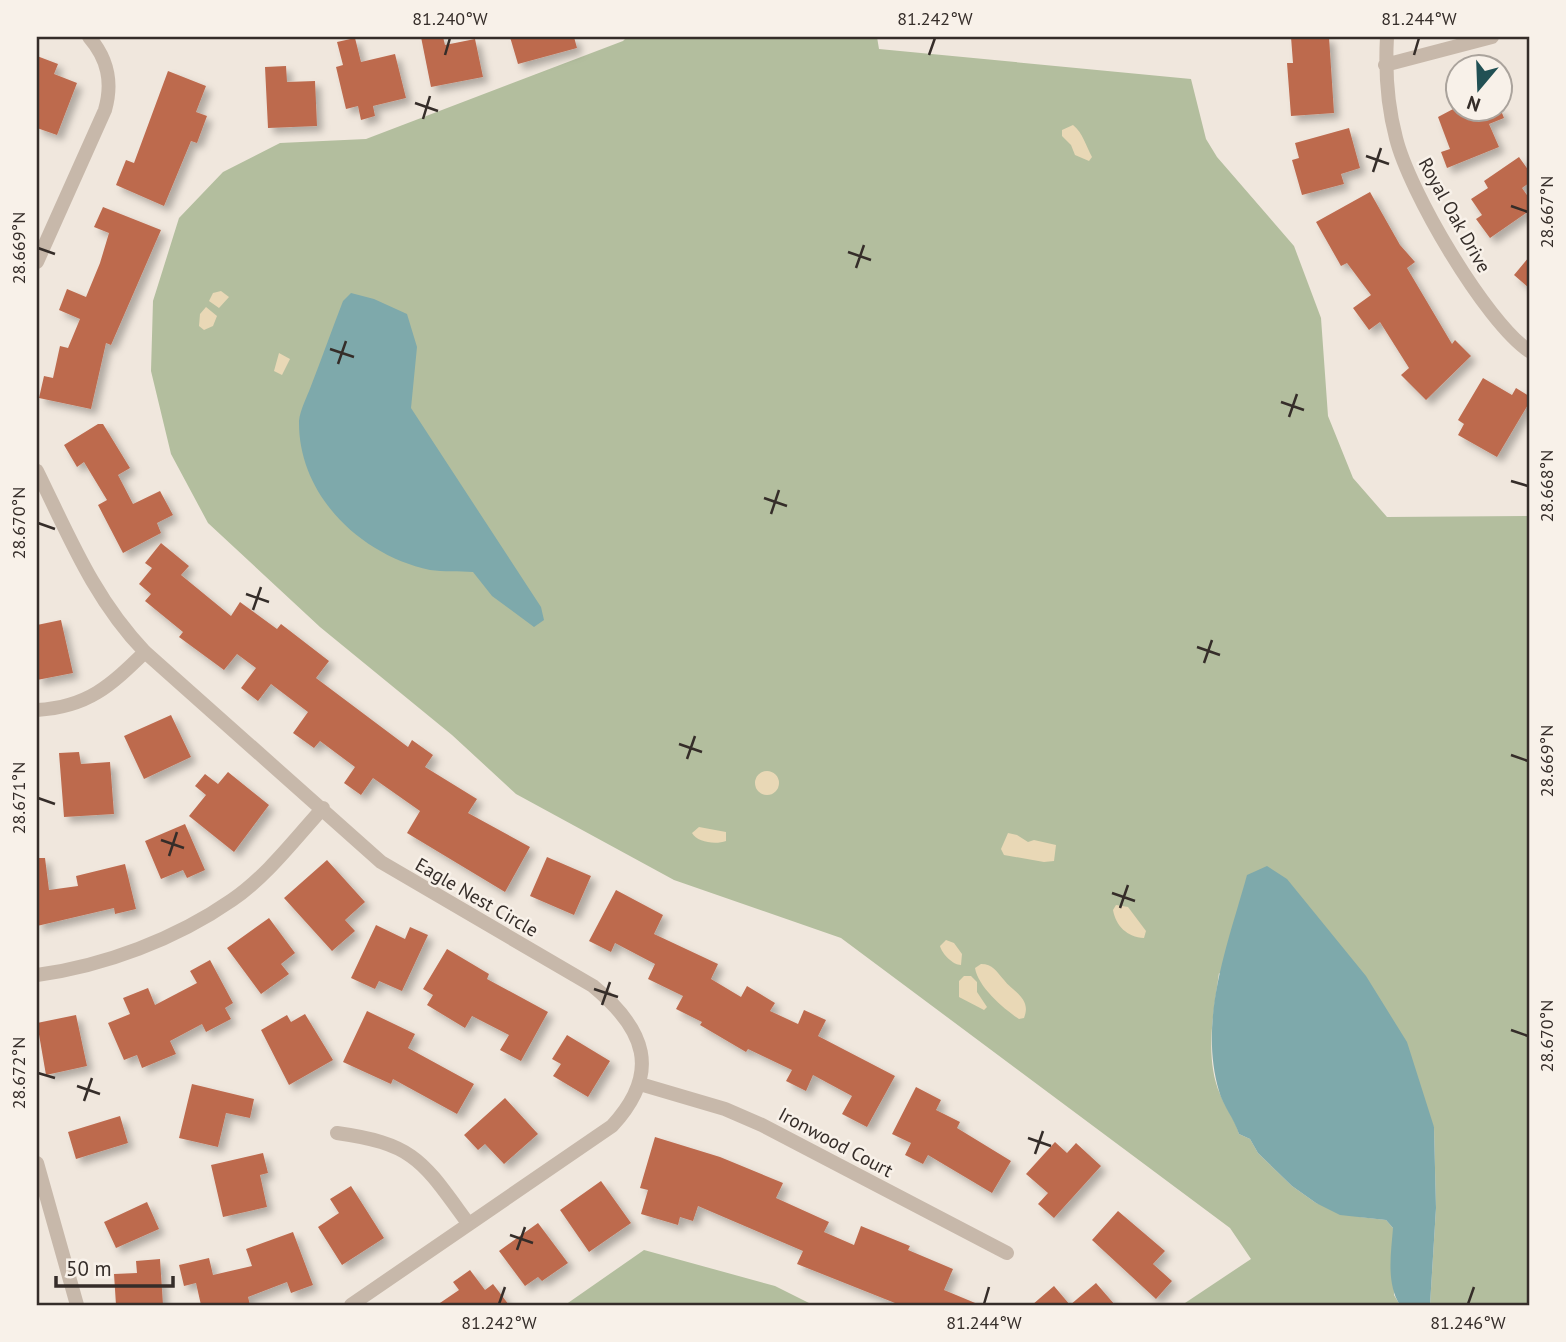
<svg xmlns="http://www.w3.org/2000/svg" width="1566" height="1342" font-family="'PT Sans',sans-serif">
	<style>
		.green { fill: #b3be9e }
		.sand { fill: #e9d8b6 }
		.water { fill: #7ea9ab }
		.building { fill: #bd6a4e; filter: url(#shadow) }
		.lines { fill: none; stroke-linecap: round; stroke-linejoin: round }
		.street { stroke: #c7b8aa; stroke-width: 14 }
		.ticks { fill: none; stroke: #352d29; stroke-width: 2.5 }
		.labels { text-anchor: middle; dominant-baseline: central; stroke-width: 5; stroke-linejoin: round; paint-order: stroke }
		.street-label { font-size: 19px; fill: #352d29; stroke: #f8f1e9 }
		.neatline { fill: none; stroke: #352d29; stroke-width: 2.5 }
		.ticks-label { font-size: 18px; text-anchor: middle; fill: #352d29 }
	</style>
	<defs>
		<filter id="shadow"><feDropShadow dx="5.5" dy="5.5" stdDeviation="3.5" flood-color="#0004"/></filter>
	</defs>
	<rect width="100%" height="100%" fill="#f0e7dd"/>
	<path class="green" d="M 627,37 L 877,37 L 879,49 L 1191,79 L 1206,139 L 1217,157 L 1294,246 L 1321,318 L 1328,416 L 1353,478 L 1387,517 L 1529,516 L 1529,1305 L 1430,1305 L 1436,1208 L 1434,1127 L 1219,973 C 1214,1011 1204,1057 1220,1094 C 1226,1109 1235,1119 1239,1134 L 1250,1139 L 1258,1153 L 1292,1186 L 1316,1203 L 1360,1217 L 1386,1220 L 1393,1228 L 1394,1295 L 1400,1305 L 1182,1305 L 1251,1259 L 1230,1228 L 841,938 L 674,880 L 516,794 L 452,735 L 320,627 L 208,523 L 171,454 L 151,371 L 153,301 L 179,218 L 223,172 L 280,143 L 366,139 L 623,41 Z
		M 644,1250 L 775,1286 L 813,1305 L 565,1305 Z"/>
	<path class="sand" d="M 1073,125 C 1083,133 1086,146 1092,157 L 1089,161 L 1075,155 L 1071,145 L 1062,136 L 1062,130 Z
		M 221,291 L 229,297 L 219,308 L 209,301 L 213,293 Z
		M 206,307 L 217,316 L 213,326 L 204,330 L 199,326 L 200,314 Z
		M 279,353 L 290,359 L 282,375 L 274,371 Z
		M755 783a12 12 0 1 1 24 0a12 12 0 1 1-24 0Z
		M 699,827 L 726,832 L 726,841 C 715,845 697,842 692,833 Z
		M 1008,833 L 1017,835 L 1028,842 L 1034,840 L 1056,845 L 1054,861 L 1044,862 L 1004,855 L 1001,849 Z
		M 1116,905 L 1128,907 L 1146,931 L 1144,938 C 1127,937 1116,926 1113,910 Z
		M 946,940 L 954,943 L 962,954 L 961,965 C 953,965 942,954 940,946 Z
		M 981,964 C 993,964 996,971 1004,980 C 1013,992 1032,998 1024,1018 L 1019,1019 C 1004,1009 978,987 975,968 Z
		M 964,976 L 971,976 L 977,982 L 977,992 L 987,1007 L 984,1010 L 959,997 L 959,981 Z"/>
	<path class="water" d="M 351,293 L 374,299 L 407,314 L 417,347 L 411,408 L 541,607 L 544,620 L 534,627 L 492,596 L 473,572 C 459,571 443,572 430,570 C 360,555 298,495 299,421 C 300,410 307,397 311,386 C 322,358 332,329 343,301 Z
		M 1267,866 L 1287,879 L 1366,976 L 1407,1042 L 1434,1127 L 1436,1208 L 1430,1305 L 1400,1305 C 1386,1283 1391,1254 1393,1228 L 1386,1220 L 1340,1215 L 1316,1203 L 1292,1186 L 1258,1153 L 1250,1139 L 1239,1134 C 1234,1118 1223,1106 1219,1091 C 1198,1019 1228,944 1247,875 Z"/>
	<path class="building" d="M 421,37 L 443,37 L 445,45 L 475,39 L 483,77 L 431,87 Z
		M 510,37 L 574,37 L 577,48 L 518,64 Z
		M 1291,37 L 1329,37 L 1334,113 L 1291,116 L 1287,63 L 1293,63 Z
		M 355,38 L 361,62 L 395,54 L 406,98 L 373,106 L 375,116 L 361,120 L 358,106 L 346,109 L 336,67 L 343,65 L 337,42 Z
		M 37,56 L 58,64 L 54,74 L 77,83 L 57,135 L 37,128 Z
		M 286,66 L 287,82 L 315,81 L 317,126 L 268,128 L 265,67 Z
		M 168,71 L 206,86 L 196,112 L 207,116 L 197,143 L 191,141 L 164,206 L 116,185 L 126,160 L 134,163 Z
		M 1455,108 L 1470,108 L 1472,113 L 1481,108 L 1500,108 L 1504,118 L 1489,124 L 1499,147 L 1447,168 L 1441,152 L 1450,149 L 1438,117 Z
		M 1349,128 L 1360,168 L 1341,174 L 1344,184 L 1302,195 L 1292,160 L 1299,158 L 1295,143 Z
		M 1519,157 L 1529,171 L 1529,183 L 1522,188 L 1529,198 L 1529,211 L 1490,238 L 1476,219 L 1482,215 L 1471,199 L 1488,188 L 1484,181 Z
		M 1370,192 L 1400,245 L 1415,262 L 1407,268 L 1452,344 L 1455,340 L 1471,356 L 1426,400 L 1401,375 L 1409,368 L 1380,322 L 1369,330 L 1353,308 L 1371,295 L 1347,263 L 1341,266 L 1316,222 Z
		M 103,207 L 161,230 L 111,345 L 106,343 L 91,409 L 39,398 L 44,376 L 53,378 L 60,346 L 68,348 L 80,319 L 59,310 L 67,289 L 86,297 L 100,263 L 109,233 L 94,227 Z
		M 1529,257 L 1529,288 L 1514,275 Z
		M 1483,378 L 1512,395 L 1516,388 L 1529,396 L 1529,403 L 1497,457 L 1458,435 L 1464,424 L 1458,420 Z
		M 98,424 L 103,424 L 130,468 L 118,475 L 133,504 L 160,491 L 173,515 L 157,523 L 161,533 L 123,553 L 98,505 L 107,500 L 84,462 L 77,467 L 64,445 Z
		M 161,543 L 189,566 L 181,575 L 231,616 L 240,602 L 277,629 L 281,624 L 329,661 L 316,678 L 408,747 L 412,740 L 433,755 L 425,767 L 477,799 L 468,813 L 530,847 L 505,892 L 407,833 L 420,811 L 373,778 L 361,795 L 344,783 L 355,767 L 320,741 L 314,748 L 293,733 L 308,712 L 271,684 L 258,701 L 241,688 L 256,668 L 237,654 L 224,670 L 179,637 L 183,632 L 145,601 L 151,594 L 139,584 L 152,568 L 145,563 Z
		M 61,620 L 73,673 L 37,680 L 37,625 Z
		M 171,715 L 191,757 L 144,779 L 124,736 Z
		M 79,752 L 81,764 L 110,762 L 114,814 L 64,817 L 59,753 Z
		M 228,772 L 269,805 L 234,852 L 189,816 L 206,795 L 195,786 L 205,774 L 218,784 Z
		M 185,824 L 205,870 L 187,878 L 183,870 L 161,879 L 145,841 Z
		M 547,857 L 591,876 L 574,915 L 530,896 Z
		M 37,858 L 45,858 L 49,890 L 78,886 L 76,876 L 125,864 L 136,909 L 115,914 L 114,908 L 37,926 Z
		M 327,860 L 365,902 L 345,920 L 355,931 L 332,951 L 284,898 Z
		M 616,890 L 663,915 L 654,934 L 718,964 L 711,979 L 741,997 L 747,986 L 775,1003 L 770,1011 L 798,1024 L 804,1010 L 826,1020 L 818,1036 L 895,1076 L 867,1127 L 842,1114 L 852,1096 L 813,1075 L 806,1091 L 786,1081 L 792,1070 L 748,1049 L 746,1052 L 700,1025 L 702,1022 L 676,1009 L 683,996 L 648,979 L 655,964 L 615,943 L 611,952 L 589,941 Z
		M 269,918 L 295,953 L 281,964 L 289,974 L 261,994 L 227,948 Z
		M 376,925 L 405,939 L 410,927 L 428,935 L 402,991 L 379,981 L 375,989 L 351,978 Z
		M 447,949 L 489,974 L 487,979 L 548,1012 L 521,1061 L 500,1050 L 509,1035 L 472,1016 L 465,1028 L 427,1005 L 433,995 L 423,989 Z
		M 210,960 L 233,1003 L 225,1008 L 231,1019 L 206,1032 L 202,1024 L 170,1041 L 176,1054 L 142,1068 L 137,1055 L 124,1060 L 108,1023 L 130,1014 L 123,998 L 148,988 L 155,1005 L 197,983 L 190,971 Z
		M 367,1011 L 415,1034 L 408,1048 L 474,1084 L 457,1114 L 393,1079 L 391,1084 L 343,1062 Z
		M 305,1014 L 333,1060 L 289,1085 L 261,1030 L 287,1015 L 291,1022 Z
		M 76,1015 L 87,1066 L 46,1075 L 37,1023 Z
		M 567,1035 L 610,1061 L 588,1097 L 553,1076 L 561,1064 L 552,1059 Z
		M 192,1084 L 254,1099 L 250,1118 L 226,1113 L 218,1147 L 179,1138 Z
		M 916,1087 L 941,1100 L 936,1110 L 960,1122 L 957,1128 L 1011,1161 L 992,1193 L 928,1155 L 923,1164 L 905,1155 L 911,1143 L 892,1134 Z
		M 505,1098 L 538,1134 L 504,1164 L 485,1144 L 478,1150 L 464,1135 Z
		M 120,1116 L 128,1143 L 76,1159 L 68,1132 Z
		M 655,1137 L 720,1157 L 783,1183 L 776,1198 L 829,1222 L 824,1232 L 854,1245 L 861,1226 L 910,1246 L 908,1250 L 953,1269 L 944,1290 L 980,1305 L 900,1305 L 797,1264 L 803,1251 L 698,1206 L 693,1221 L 680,1217 L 678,1225 L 641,1214 L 648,1190 L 640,1188 Z
		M 1055,1142 L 1067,1153 L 1076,1143 L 1101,1166 L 1054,1218 L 1038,1204 L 1048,1193 L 1026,1174 Z
		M 263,1153 L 268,1173 L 260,1175 L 267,1207 L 223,1217 L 211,1165 Z
		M 601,1181 L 631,1223 L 589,1252 L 560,1210 Z
		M 351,1186 L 384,1238 L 342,1265 L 318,1227 L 339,1213 L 330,1199 Z
		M 147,1202 L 159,1229 L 116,1248 L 104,1222 Z
		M 1118,1211 L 1165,1251 L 1153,1264 L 1172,1281 L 1156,1299 L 1092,1240 Z
		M 538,1223 L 568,1263 L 542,1281 L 538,1277 L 525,1286 L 499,1251 Z
		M 293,1232 L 313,1285 L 291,1293 L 287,1282 L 248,1297 L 250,1305 L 201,1305 L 196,1283 L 184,1286 L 179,1265 L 209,1258 L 213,1275 L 252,1266 L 246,1249 Z
		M 160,1259 L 163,1305 L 116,1305 L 114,1274 L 137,1273 L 136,1261 Z
		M 470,1270 L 485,1290 L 493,1284 L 509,1305 L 437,1305 L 459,1290 L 453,1282 Z
		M 1096,1283 L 1115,1305 L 1032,1305 L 1054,1286 L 1070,1305 Z"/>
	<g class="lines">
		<path class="street" d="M 1387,37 C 1385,72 1387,104 1396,138 C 1409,191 1485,321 1529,351
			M 1385,65 L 1492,37
			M 37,262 L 105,110 C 113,82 108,59 89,37
			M 37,471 C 69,536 94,599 145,652 L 381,862 L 593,986 C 645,1029 662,1072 612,1126 L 351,1305
			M 37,710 C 88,707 110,686 145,652
			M 37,975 C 104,966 176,939 232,900 C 267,876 294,840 323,808
			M 640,1084 L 725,1109 L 762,1125 L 1007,1253
			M 337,1133 C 416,1144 423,1162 468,1223
			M 37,1163 L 77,1305"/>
	</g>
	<path class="ticks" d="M 445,55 L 450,38M 929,55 L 935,38M 1414,55 L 1419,38M 415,103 L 438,111M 423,119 L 430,96M 1366,156 L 1389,164M 1373,172 L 1381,148M 1511,206 L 1528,212M 38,248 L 55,254M 848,252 L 871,260M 856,268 L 864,245M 330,349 L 354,357M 338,364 L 346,341M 1281,402 L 1304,410M 1289,417 L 1297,394M 1511,481 L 1528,486M 764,498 L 787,506M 771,514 L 779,490M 38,523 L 55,529M 246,594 L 269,602M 253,610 L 261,587M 1197,647 L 1220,655M 1204,663 L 1212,640M 679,744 L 702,752M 1511,755 L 1528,761M 687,759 L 695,736M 38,798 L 55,804M 161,840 L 184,848M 169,856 L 177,832M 1112,893 L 1135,901M 1120,908 L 1128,885M 594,989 L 618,997M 602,1005 L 610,982M 1511,1030 L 1528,1036M 38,1073 L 55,1078M 77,1086 L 100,1094M 84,1101 L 92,1078M 1028,1138 L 1051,1146M 1035,1154 L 1043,1131M 510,1235 L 533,1243M 517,1250 L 525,1227M 499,1304 L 505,1287M 984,1304 L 989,1287M 1468,1304 L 1474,1287"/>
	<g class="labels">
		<g class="street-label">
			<text transform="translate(1455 215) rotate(61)">Royal Oak Drive</text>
			<text transform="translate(477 897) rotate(30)">Eagle Nest Circle</text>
			<text transform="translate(836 1142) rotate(28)">Ironwood Court</text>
		</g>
	</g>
	<rect width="1566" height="1342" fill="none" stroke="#f8f1e9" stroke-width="77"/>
	<g transform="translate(1479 88) rotate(199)"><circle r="33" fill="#f8f1e9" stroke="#aaa39c" stroke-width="2"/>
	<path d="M0-5L12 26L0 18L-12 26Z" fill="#215054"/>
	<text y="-10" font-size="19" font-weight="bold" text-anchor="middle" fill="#352d29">N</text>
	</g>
	<path d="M56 1276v10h117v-10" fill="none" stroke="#352d29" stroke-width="3.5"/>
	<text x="66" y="1276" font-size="21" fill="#352d29" stroke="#f8f1e9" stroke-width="5" paint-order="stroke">50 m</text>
	<rect x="38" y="38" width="1490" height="1266" class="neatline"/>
	<g class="ticks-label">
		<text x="450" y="25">81.240°W</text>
		<text x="935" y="25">81.242°W</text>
		<text x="1419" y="25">81.244°W</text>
		<text transform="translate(1547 212) rotate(-90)" y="6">28.667°N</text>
		<text transform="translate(19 248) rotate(-90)" y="6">28.669°N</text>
		<text transform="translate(1547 486) rotate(-90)" y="6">28.668°N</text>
		<text transform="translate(19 523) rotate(-90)" y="6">28.670°N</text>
		<text transform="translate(1547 761) rotate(-90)" y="6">28.669°N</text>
		<text transform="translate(19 798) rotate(-90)" y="6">28.671°N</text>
		<text transform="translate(1547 1036) rotate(-90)" y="6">28.670°N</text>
		<text transform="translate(19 1073) rotate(-90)" y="6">28.672°N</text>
		<text x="499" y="1329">81.242°W</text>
		<text x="984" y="1329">81.244°W</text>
		<text x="1468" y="1329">81.246°W</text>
	</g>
</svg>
